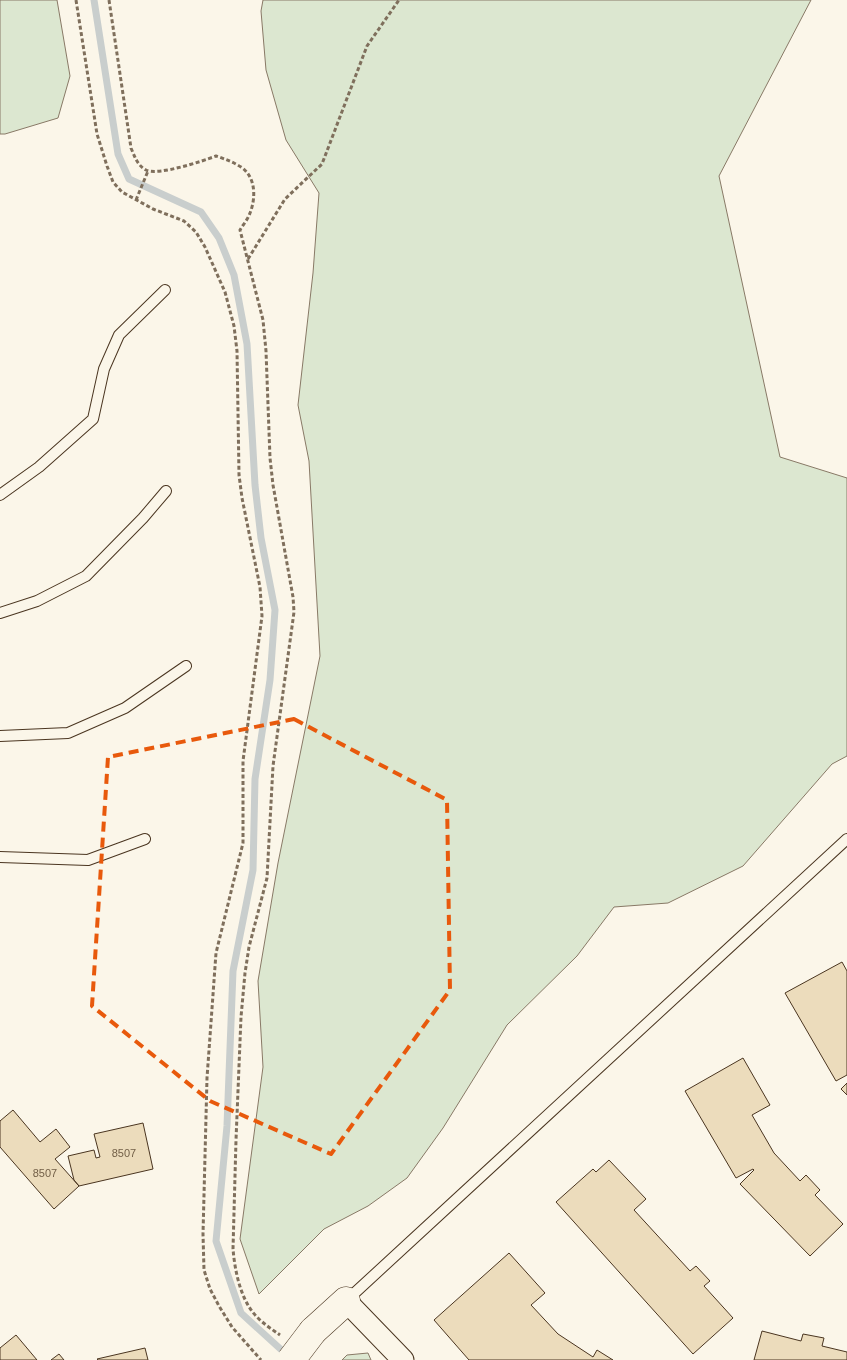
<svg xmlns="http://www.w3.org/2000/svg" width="847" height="1360" font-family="Arial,sans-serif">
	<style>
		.green { fill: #dce7d0; stroke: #887966 }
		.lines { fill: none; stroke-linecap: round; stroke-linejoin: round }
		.stream { stroke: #c9cecd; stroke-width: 7 }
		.building { fill: #ecdcbc; stroke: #4a3520 }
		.lane-casing { stroke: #4a3520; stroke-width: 12 }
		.street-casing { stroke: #4a3520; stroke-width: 23 }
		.secondary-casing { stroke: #4a3520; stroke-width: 29 }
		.path { stroke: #7f6f5c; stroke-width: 3; stroke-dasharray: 4 2.5; stroke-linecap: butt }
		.lane { stroke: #fbf6e9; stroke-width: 10 }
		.street { stroke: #fbf6e9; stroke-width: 21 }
		.secondary { stroke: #fbf6e9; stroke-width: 28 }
		.secondary-bridge-casing { stroke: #4a3520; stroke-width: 29; stroke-linecap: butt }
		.secondary-bridge { stroke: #fbf6e9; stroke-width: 28 }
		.marked { fill: none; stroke: #e8590c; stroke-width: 4; stroke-dasharray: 10 6; stroke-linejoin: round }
		.labels { text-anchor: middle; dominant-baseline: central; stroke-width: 4; stroke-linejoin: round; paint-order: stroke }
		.number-label { font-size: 11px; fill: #725f47 }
	</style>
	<rect width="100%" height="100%" fill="#fbf6e9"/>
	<path class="green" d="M 0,0 L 57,0 L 70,76 L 58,118 L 5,134 L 0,134 Z
		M 263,0 L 811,0 L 719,176 L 780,457 L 847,478 L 847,756 L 832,764 L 743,866 L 668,903 L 614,907 L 577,956 L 507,1025 L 443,1128 L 407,1178 L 368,1206 L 324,1229 L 259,1294 L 240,1239 L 263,1067 L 258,981 L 278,863 L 320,656 L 309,461 L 298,405 L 313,273 L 319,193 L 286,140 L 266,70 L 261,11 Z
		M 368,1353 L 371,1360 L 342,1360 L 347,1355 Z"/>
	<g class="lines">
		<path class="stream" d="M 94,0 L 118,154 L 129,179 L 201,212 L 219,238 L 234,275 L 247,344 L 255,485 L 261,538 L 275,610 L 270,680 L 255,779 L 253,870 L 233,971 L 227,1126 L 216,1241 L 241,1313 L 287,1355"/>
	</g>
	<path class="building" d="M 842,962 L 847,971 L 847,1075 L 836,1081 L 785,993 Z
		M 743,1058 L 770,1105 L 752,1115 L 774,1153 L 800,1181 L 806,1175 L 820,1190 L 815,1195 L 843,1224 L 810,1256 L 740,1184 L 754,1170 L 753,1169 L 736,1178 L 685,1091 Z
		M 847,1083 L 847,1095 L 841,1089 Z
		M 13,1110 L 40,1142 L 56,1129 L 70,1147 L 55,1159 L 79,1186 L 54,1209 L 0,1147 L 0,1121 Z
		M 143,1123 L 153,1169 L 79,1186 L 74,1180 L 68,1156 L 94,1150 L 96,1158 L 100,1157 L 94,1134 Z
		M 609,1160 L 646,1199 L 634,1210 L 690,1271 L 696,1266 L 710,1281 L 704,1286 L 733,1318 L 693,1354 L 556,1202 L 593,1169 L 596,1172 Z
		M 509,1253 L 545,1293 L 531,1305 L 558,1334 L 593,1357 L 597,1350 L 613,1360 L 469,1360 L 434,1320 Z
		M 762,1331 L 801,1341 L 803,1334 L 824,1338 L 822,1346 L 847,1352 L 847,1360 L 754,1360 Z
		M 16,1335 L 37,1360 L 0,1360 L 0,1348 Z
		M 145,1348 L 148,1360 L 98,1360 L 97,1359 Z
		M 59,1354 L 64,1360 L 51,1360 Z"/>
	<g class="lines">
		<defs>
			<path id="lane" d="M 0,495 L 39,467 L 93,419 L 104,369 L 119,335 L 165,290
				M 0,613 L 37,601 L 86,576 L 143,518 L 166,491
				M 0,736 L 68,733 L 125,708 L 186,666
				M 0,857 L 88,860 L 145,839
				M 347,1300 L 847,839"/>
			<path id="street" d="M 346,1301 L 403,1360"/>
			<path id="secondary" d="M 313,1331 L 346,1301"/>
		</defs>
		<use href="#lane" class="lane-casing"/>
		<use href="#street" class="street-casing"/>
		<use href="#secondary" class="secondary-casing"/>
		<path class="path" d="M 76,0 L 97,134 L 107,166 L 113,182 L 122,192 L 153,209 L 184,221 L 196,232 L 205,247 L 225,292 L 234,326 L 237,351 L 239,475 L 242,498 L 260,587 L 262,616 L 243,761 L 243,843 L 216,953 L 207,1078 L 203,1234 L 204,1270 L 210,1289 L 219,1306 L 232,1327 L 261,1360
			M 109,0 L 131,148 C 135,157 137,165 146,170 C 158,176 203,161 216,156 C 225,159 233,162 241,167 C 256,177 256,198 250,213 C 248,219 243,225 240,230 L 263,320 L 266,351 L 270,458 L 273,485 L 293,597 L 294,612 L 273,766 L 267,878 L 249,947 L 245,973 L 241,1017 L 236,1140 L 233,1249 C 235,1272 241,1302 258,1318 C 265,1325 273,1330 280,1335
			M 136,200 L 148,171
			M 248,259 L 285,199 L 322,164 L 367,46 L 399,0"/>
		<use href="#lane" class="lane"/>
		<use href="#street" class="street"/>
		<use href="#secondary" class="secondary"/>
		<defs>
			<path id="secondary-bridge" d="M 291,1360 L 313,1331"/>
		</defs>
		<use href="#secondary-bridge" class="secondary-bridge-casing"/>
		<use href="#secondary-bridge" class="secondary-bridge"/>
	</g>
	<path class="marked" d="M 294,719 L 447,800 L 450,990 L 331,1154 L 210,1101 L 92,1006 L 108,757 Z"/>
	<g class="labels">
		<g class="number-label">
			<text x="124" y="1153">8507</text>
			<text x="45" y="1173">8507</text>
		</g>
	</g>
</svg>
